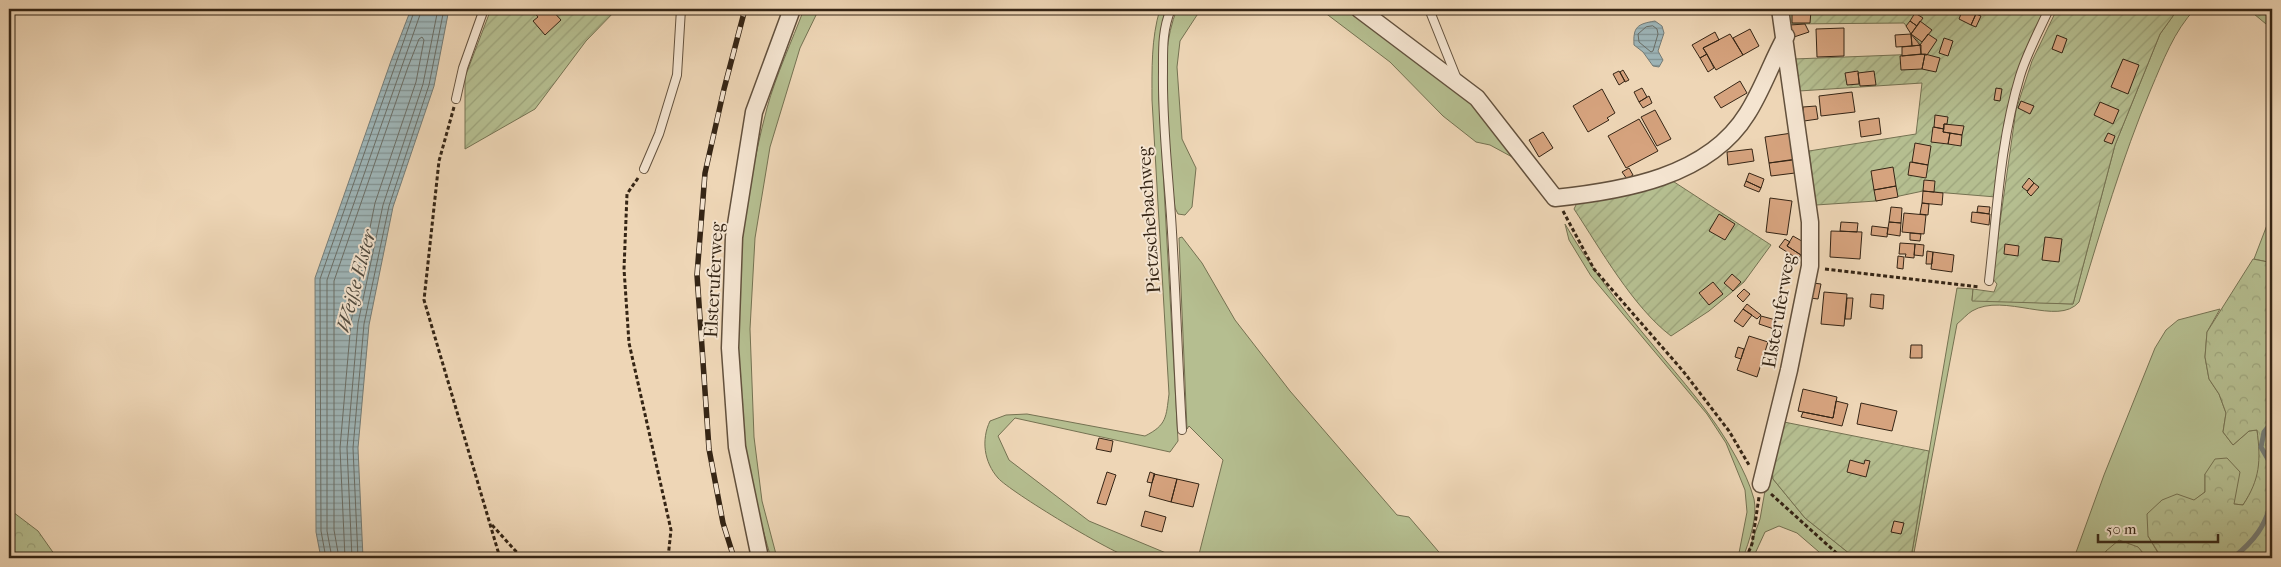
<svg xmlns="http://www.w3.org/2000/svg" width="2281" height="567" font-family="'IM FELL French Canon',serif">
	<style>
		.green { fill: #b5be90; stroke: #757252 }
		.forest { fill: url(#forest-crowns); stroke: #757252 }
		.garden { fill: url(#garden-furrows); stroke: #757252 }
		.water { fill: url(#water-rules); stroke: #747c77 }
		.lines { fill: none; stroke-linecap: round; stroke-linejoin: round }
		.shore { stroke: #6a6e67; stroke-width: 1 }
		.stream { stroke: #747c77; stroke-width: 5 }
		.building { fill: #d6a37e; stroke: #352515 }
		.lane-casing { stroke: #63513d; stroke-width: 10 }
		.street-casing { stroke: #63513d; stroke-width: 19 }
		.path { stroke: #352515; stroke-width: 3; stroke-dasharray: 4 2.5; stroke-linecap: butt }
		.lane { stroke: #f4e4d0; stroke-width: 8 }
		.street { stroke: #f4e4d0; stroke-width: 16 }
		.rail-casing { stroke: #352515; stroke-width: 5.5 }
		.rail { stroke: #f4e4d0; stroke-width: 4; stroke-dasharray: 11; stroke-linecap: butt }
		.labels { text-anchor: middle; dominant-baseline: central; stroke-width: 4; stroke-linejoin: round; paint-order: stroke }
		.street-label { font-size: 19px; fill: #352515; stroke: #f4e4d0 }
		.water-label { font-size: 20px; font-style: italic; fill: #4f493e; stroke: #f4e4d0 }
	</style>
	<defs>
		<pattern id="forest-crowns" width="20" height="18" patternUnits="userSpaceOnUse" patternTransform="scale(1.25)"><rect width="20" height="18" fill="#b5be90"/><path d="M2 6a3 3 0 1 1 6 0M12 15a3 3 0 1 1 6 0" fill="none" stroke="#9ca37b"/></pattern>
		<pattern id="garden-furrows" width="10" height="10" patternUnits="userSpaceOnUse" patternTransform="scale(1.25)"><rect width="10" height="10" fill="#b5be90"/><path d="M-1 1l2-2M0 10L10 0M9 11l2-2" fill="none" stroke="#9ca37b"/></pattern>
		<pattern id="water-rules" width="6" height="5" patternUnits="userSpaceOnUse" patternTransform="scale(1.25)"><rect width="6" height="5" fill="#9eb6b9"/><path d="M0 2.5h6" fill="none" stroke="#829495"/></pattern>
	</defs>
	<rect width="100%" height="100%" fill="#eed6b6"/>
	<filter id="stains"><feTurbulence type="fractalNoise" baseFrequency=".004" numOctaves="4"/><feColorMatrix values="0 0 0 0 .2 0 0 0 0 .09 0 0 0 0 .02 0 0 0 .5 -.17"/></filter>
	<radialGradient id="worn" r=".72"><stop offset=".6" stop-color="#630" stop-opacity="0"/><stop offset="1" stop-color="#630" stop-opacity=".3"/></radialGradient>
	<path class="green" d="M 804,9 L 819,9 L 800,48 L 770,147 L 755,238 L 750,329 L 754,437 L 762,501 L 777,558 L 771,558 C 761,524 752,490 747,455 C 727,343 738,218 767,108 C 776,75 792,41 804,9 Z
		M 1160,9 L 1169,9 L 1162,31 L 1159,98 L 1178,441 L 1170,452 L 1015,418 L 998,436 L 1009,460 L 1089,521 L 1178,558 C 1164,558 1147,560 1132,558 C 1116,556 1009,491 998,478 C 984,462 981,440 990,421 L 1006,415 L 1027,414 L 1145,436 C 1167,425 1166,417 1169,394 L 1152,100 C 1152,69 1151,39 1160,9 Z
		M 1177,9 L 1201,9 L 1180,41 L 1177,67 L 1182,139 L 1196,168 L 1192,207 L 1185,215 L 1178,214 L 1175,208 C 1168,150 1155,63 1177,9 Z
		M 1320,9 L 1355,9 L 1428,72 L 1449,82 L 1480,112 L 1514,158 L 1490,145 L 1476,142 L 1443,116 L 1390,62 Z
		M 2178,9 L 2195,9 C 2174,31 2163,61 2151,89 C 2122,158 2101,230 2079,302 C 2058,327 2004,292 1972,311 C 1967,314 1962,320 1957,324 L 1913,558 L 1911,558 L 1957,288 L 1973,289 L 1972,300 L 2073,304 L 2115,145 L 2160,34 Z
		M 2272,212 L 2272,259 L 2268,262 L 2254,259 Z
		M 1565,224 C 1590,267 1620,306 1652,344 C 1682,381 1713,414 1736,457 C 1743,470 1750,484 1754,499 C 1758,517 1749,541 1743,558 L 1738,558 L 1747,512 L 1745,490 L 1726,443 L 1707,414 L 1591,276 L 1569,240 Z
		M 1182,237 L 1202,263 L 1235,320 L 1290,391 L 1397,515 L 1409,517 L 1444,558 L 1198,558 L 1223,460 L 1189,426 L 1187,429 L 1180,265 L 1179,238 Z
		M 2220,309 L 2207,332 L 2205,357 L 2209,379 L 2219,394 L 2226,413 L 2223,432 L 2233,445 L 2249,431 L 2257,430 C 2262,462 2261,478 2243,505 L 2234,504 L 2205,474 L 2205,492 L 2148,536 L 2158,553 L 2154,558 L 2147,558 L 2138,547 L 2106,551 L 2104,558 L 2074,558 L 2104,475 L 2155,348 L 2166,330 L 2178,320 Z
		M 1771,457 L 1773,479 L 1805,518 L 1855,558 L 1826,558 L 1797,533 L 1779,526 L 1765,532 L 1753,558 L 1746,558 L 1760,519 Z"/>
	<path class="forest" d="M 2253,259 L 2268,262 L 2272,259 L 2272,558 L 2154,558 L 2158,552 L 2148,536 L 2147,514 L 2162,500 L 2177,494 L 2194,500 L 2205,492 L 2205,474 L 2215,459 L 2227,458 L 2240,472 L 2234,504 L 2243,505 C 2260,479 2261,461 2257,430 L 2249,431 L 2233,445 L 2223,432 L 2226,413 L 2219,394 L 2209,379 L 2205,357 L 2207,332 Z
		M 9,509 L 38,531 L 57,558 L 9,558 Z
		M 2119,540 L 2138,547 L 2147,558 L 2104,558 L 2106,551 Z"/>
	<path class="garden" d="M 491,9 L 617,9 L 586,41 L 535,109 L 465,149 L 465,77 Z
		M 1787,9 L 2046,9 L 2022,61 L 2004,124 L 1996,197 L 1923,191 L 1876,201 L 1816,205 L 1809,151 L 1916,134 L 1922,83 L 1799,91 L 1794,59 L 1921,54 L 1921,45 L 1904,23 L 1789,24 Z
		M 2057,9 L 2178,9 L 2160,34 L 2115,145 L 2073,304 L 1972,301 L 1973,289 L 1994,292 L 1997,284 L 1992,278 L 2016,110 L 2032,61 Z
		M 2248,9 L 2272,9 L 2272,29 Z
		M 1668,178 L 1771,245 L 1744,282 L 1709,311 L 1671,336 C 1633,307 1601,250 1574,209 L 1578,201 Z
		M 1784,422 L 1929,451 L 1911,558 L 1855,558 L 1805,518 L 1773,479 L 1771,457 Z"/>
	<path class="water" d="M 411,9 L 449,9 L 434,86 L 393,207 L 369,325 L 358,448 L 363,558 L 321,558 L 316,532 L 315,278 L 391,61 Z
		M 1655,21 L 1662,26 L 1664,33 L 1658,51 L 1663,60 L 1659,67 L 1653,66 L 1643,52 L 1634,45 C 1633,27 1637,24 1655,21 Z"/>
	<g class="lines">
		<path class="shore" d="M 1653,26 L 1657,29 L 1658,34 L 1653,51 L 1651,52 L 1639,42 L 1638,34 L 1646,27 Z
			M 326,558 L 321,531 L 320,279 L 415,9
			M 332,558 L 327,531 L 327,280 L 422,9
			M 339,558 L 334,530 L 334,281 L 408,67 L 419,39 L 422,37 L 424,40 L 416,82 L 375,203 L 351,322 L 340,448 L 345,558
			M 352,558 L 347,448 L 358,323 L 383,205 L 423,84 L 438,9
			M 358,558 L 353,448 L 364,324 L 389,206 L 429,85 L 444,9"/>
		<path class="stream" d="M 2272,422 L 2264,432 L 2261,447 L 2269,461 L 2272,484
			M 2233,558 C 2254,541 2266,526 2272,499"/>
	</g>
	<path class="building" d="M 537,9 L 551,9 L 561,20 L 545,35 L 533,21 L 538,17 L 534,12 Z
		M 1892,9 L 1909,9 L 1908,14 L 1892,14 Z
		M 1963,9 L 1978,9 L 1971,25 L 1959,19 Z
		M 1792,11 L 1811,11 L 1810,23 L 1792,23 Z
		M 1915,13 L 1923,18 L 1917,26 L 1910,21 Z
		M 1976,14 L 1981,16 L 1976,27 L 1971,25 Z
		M 1910,21 L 1917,26 L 1911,34 L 1906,26 Z
		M 1920,21 L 1932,30 L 1922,42 L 1911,34 Z
		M 1805,24 L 1809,32 L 1791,38 L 1790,25 Z
		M 1844,28 L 1844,56 L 1817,57 L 1816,29 Z
		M 1750,29 L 1759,46 L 1743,55 L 1733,38 Z
		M 1715,32 L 1719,40 L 1703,48 L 1707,54 L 1700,58 L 1692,45 Z
		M 1730,34 L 1743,55 L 1716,70 L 1703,48 Z
		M 1911,34 L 1920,45 L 1921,45 L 1912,46 Z
		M 1911,34 L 1912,46 L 1896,47 L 1895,35 Z
		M 1928,34 L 1937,40 L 1927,55 L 1921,54 L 1920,45 Z
		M 2057,35 L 2067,39 L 2062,53 L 2052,49 Z
		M 1944,38 L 1953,41 L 1948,56 L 1939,53 Z
		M 1921,45 L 1921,54 L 1902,56 L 1902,47 Z
		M 1707,54 L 1714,68 L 1708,72 L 1700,58 Z
		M 1925,54 L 1922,69 L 1901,70 L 1900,56 Z
		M 1925,54 L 1940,58 L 1936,72 L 1922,69 Z
		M 2123,59 L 2139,65 L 2128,94 L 2111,87 Z
		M 1623,70 L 1629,80 L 1625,82 L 1620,72 Z
		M 1619,71 L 1625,81 L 1619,85 L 1613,74 Z
		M 1858,71 L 1859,84 L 1847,85 L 1845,73 Z
		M 1874,71 L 1876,85 L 1860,86 L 1858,73 Z
		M 1740,81 L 1747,93 L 1721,108 L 1714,97 Z
		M 1642,88 L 1647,97 L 1639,102 L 1634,92 Z
		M 1996,88 L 2002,89 L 2000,101 L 1994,100 Z
		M 1602,89 L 1615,113 L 1607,118 L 1609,120 L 1588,132 L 1573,106 Z
		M 1852,92 L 1855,112 L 1821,116 L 1819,96 Z
		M 1649,96 L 1652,103 L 1643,108 L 1639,102 Z
		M 2021,101 L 2034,106 L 2030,114 L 2018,108 Z
		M 2100,102 L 2119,110 L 2113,124 L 2094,115 Z
		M 1816,106 L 1818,119 L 1804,121 L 1803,107 Z
		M 1655,110 L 1671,139 L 1657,146 L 1641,117 Z
		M 1935,115 L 1948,117 L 1947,124 L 1944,124 L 1944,129 L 1934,127 Z
		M 1879,118 L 1881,134 L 1861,137 L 1859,121 Z
		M 1639,119 L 1658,151 L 1626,168 L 1608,136 Z
		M 1944,124 L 1964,126 L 1962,135 L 1943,132 Z
		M 1933,127 L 1944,129 L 1943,132 L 1950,133 L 1948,144 L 1931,142 Z
		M 1543,132 L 1553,148 L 1539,157 L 1529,140 Z
		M 1792,133 L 1796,159 L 1769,163 L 1765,137 Z
		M 1950,133 L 1962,135 L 1961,146 L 1948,144 Z
		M 2108,133 L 2115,136 L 2112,144 L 2104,141 Z
		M 1915,143 L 1931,146 L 1928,165 L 1912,162 Z
		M 1752,149 L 1754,161 L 1728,165 L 1727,152 Z
		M 1793,160 L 1795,173 L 1771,176 L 1769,163 Z
		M 1910,162 L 1928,165 L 1926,178 L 1908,175 Z
		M 1893,167 L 1896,186 L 1874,190 L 1871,171 Z
		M 1629,168 L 1633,175 L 1627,179 L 1622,172 Z
		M 1749,173 L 1764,179 L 1761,188 L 1746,181 Z
		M 2029,178 L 2034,183 L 2027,191 L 2022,187 Z
		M 1924,180 L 1935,181 L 1934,192 L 1923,191 Z
		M 1746,181 L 1761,188 L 1759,192 L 1744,186 Z
		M 2034,183 L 2039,187 L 2031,196 L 2027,192 Z
		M 1896,186 L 1898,197 L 1876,201 L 1874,190 Z
		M 1923,191 L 1943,193 L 1942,205 L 1922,203 Z
		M 1770,198 L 1792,201 L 1787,235 L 1766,232 Z
		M 1922,203 L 1929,204 L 1928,215 L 1920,214 Z
		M 1978,206 L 1990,207 L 1989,214 L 1977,212 Z
		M 1891,207 L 1902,208 L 1901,223 L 1889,222 Z
		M 1972,212 L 1990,214 L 1989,225 L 1971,222 Z
		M 1904,213 L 1926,215 L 1924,234 L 1902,232 Z
		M 1719,214 L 1735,224 L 1725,240 L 1709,231 Z
		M 1841,222 L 1858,223 L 1857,232 L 1840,231 Z
		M 1889,222 L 1901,223 L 1900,236 L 1887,234 Z
		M 1872,226 L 1888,228 L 1887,237 L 1871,235 Z
		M 1831,231 L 1862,232 L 1860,259 L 1830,257 Z
		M 1910,233 L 1921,234 L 1920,241 L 1910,240 Z
		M 1793,236 L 1807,244 L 1801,255 L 1787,246 Z
		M 2045,237 L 2062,239 L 2059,262 L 2042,260 Z
		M 1785,239 L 1790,242 L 1787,246 L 1801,255 L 1798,259 L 1779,247 Z
		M 1900,243 L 1915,244 L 1914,258 L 1905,257 L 1906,254 L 1899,254 Z
		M 1915,244 L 1924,245 L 1923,256 L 1914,255 Z
		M 2005,244 L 2019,246 L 2018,256 L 2004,254 Z
		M 1927,251 L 1933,252 L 1932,264 L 1926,264 Z
		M 1933,252 L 1954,255 L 1952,272 L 1931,269 Z
		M 1898,256 L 1904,257 L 1903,269 L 1897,268 Z
		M 1732,274 L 1741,282 L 1733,291 L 1724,283 Z
		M 1713,282 L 1723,294 L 1709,305 L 1699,293 Z
		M 1813,283 L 1821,284 L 1818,299 L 1810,298 Z
		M 1744,289 L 1750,294 L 1743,302 L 1737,296 Z
		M 1824,292 L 1847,294 L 1844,326 L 1821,324 Z
		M 1871,294 L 1884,295 L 1883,309 L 1870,307 Z
		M 1847,298 L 1853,298 L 1851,319 L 1845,319 Z
		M 1747,304 L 1761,315 L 1757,319 L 1743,309 Z
		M 1743,309 L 1752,315 L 1743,327 L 1734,321 Z
		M 1761,316 L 1776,320 L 1774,329 L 1759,324 Z
		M 1749,336 L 1768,342 L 1757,377 L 1737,370 Z
		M 1911,345 L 1922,345 L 1922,358 L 1910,358 Z
		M 1738,347 L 1744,349 L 1741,359 L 1735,357 Z
		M 1803,389 L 1837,397 L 1833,418 L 1798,411 Z
		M 1836,401 L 1848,404 L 1842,426 L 1801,417 L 1803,412 L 1833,418 Z
		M 1861,403 L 1897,411 L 1892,431 L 1857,424 Z
		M 1099,438 L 1113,441 L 1111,452 L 1096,449 Z
		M 1850,460 L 1864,464 L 1865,460 L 1870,461 L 1866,477 L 1847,472 Z
		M 1107,472 L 1116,475 L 1106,505 L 1097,503 Z
		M 1150,472 L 1155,474 L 1152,483 L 1147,482 Z
		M 1154,474 L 1177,479 L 1171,502 L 1149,496 Z
		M 1177,479 L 1199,484 L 1193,507 L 1171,502 Z
		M 1145,511 L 1166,517 L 1162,532 L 1141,526 Z
		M 1894,521 L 1904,523 L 1901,534 L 1891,532 Z"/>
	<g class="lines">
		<defs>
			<path id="lane" d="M 1171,9 C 1162,30 1163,50 1163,72 C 1162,126 1169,178 1172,232 C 1176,298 1178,364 1182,430
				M 1429,9 L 1457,79
				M 456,99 L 463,68 L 484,9
				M 644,169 L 659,134 L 677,75 L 681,9
				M 1989,281 C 1997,213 2000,142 2020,76 C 2027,53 2039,31 2049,9"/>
			<path id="street" d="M 1359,9 L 1477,98 L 1555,198 C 1622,191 1708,177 1747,114 C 1762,91 1772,61 1786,36
				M 1761,484 L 1789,370 L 1810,266 L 1810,222 L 1780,9
				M 760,558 L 737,447 L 730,348 L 734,237 L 754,112 L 792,9"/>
		</defs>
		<use href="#lane" class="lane-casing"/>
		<use href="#street" class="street-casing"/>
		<path class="path" d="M 454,107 L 439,161 L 424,300 L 500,558
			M 638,178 L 627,194 L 624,269 L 629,343 L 671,530 L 668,558
			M 1563,211 L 1594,269 L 1683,371 L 1729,431 L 1749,465
			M 1825,269 L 1980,287
			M 1771,494 L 1842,558
			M 492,525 L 522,558
			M 1746,558 L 1752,544 L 1759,497"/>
		<use href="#lane" class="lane"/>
		<use href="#street" class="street"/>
		<defs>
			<path id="rail" d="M 734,558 L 723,523 L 709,449 L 697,275 L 705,173 L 724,89 L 745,9"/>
		</defs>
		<use href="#rail" class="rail-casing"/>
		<use href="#rail" class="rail"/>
	</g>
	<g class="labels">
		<g class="street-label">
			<text transform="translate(1149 220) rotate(-94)">Pietzschebachweg</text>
			<text transform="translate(714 280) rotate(-87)">Elsteruferweg</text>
			<text transform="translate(1779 311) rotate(-80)">Elsteruferweg</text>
		</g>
		<g class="water-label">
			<text transform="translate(356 281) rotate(-75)">Weiße Elster</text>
		</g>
	</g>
	<rect width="2281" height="567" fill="none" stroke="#eed6b6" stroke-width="30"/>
	<rect x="10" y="10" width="2261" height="547" fill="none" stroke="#352515" stroke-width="2.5"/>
	<rect x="15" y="15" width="2251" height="537" fill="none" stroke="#352515"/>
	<path d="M2098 534v8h120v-8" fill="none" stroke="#352515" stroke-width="2.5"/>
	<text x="2106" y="534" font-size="15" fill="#352515" stroke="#f4e4d0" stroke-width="4" paint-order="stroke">50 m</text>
	<rect width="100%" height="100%" filter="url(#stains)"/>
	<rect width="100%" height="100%" fill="url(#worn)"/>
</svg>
